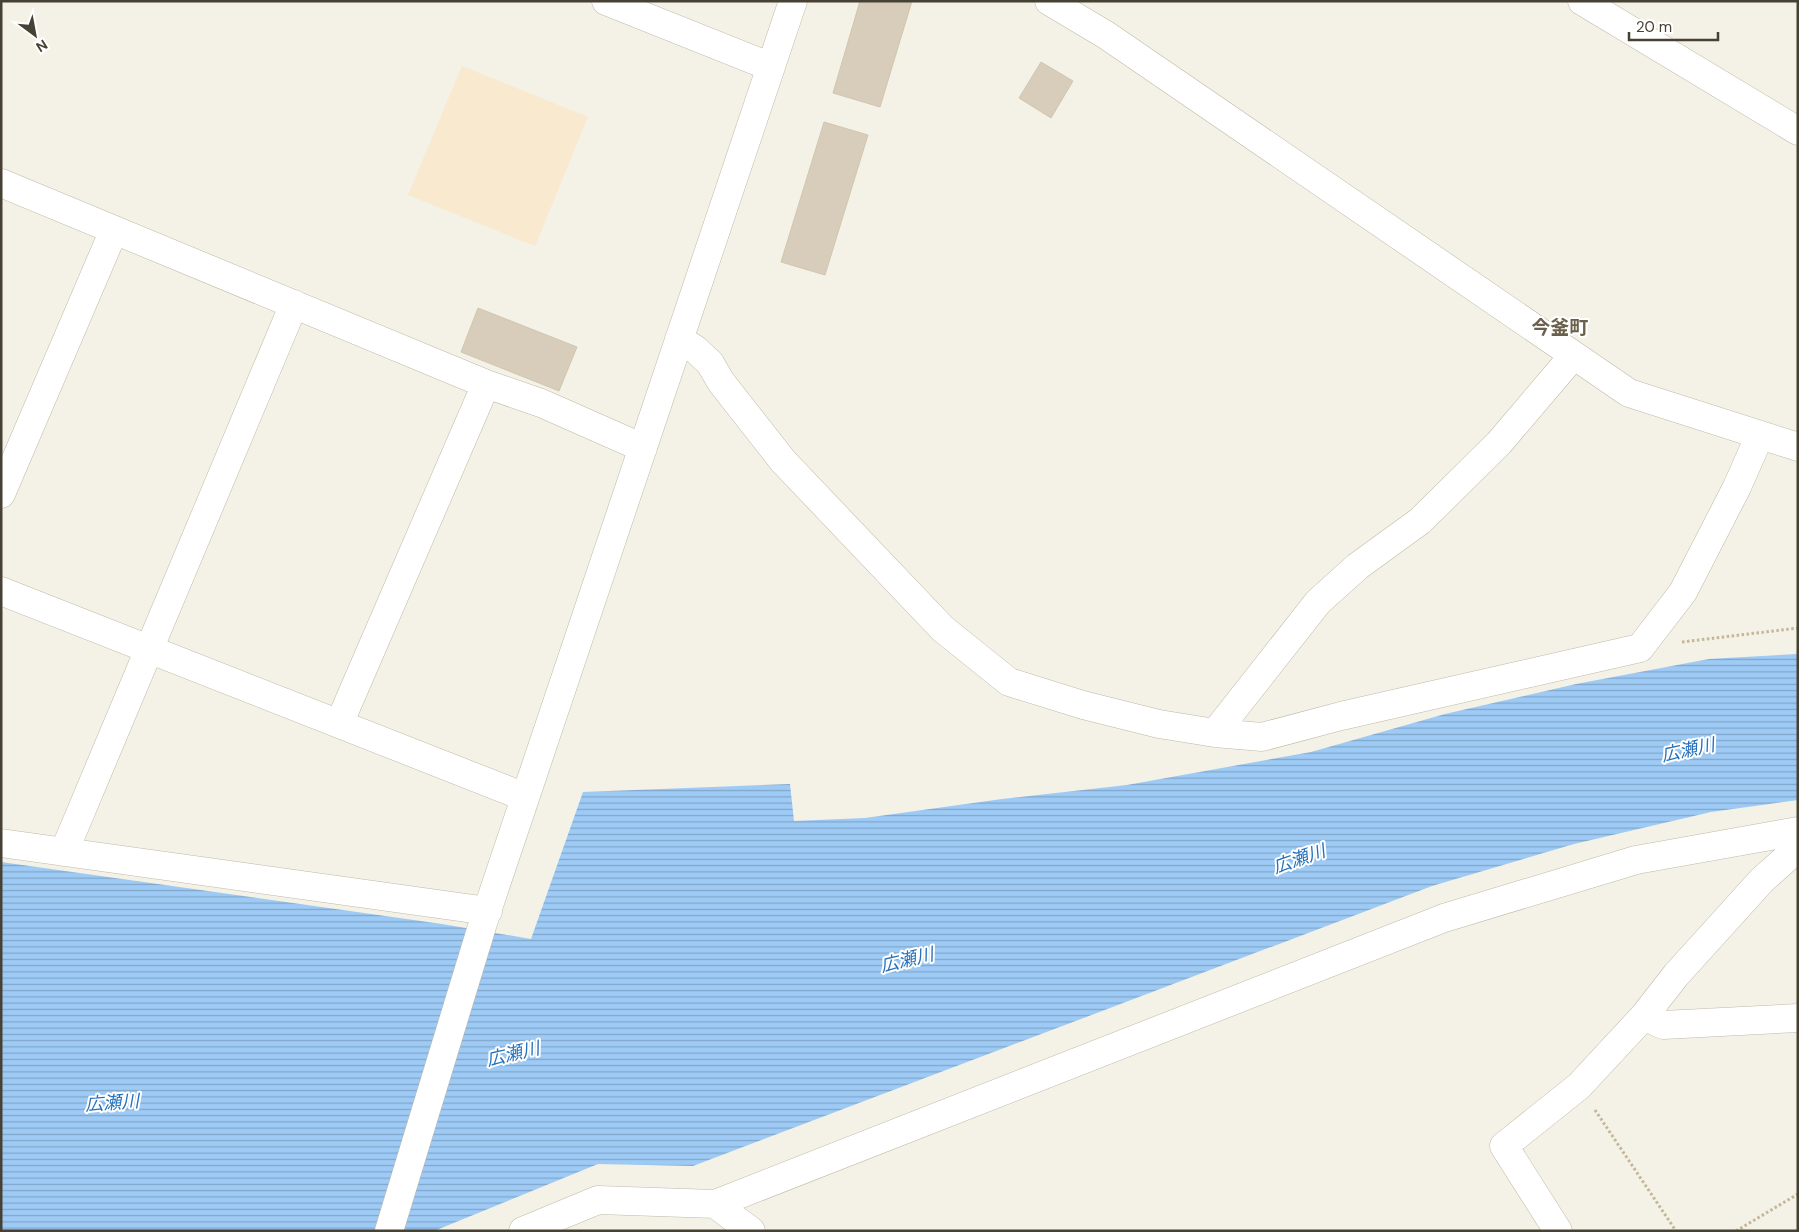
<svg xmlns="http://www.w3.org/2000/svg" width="1799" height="1232" font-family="'DM Sans','Noto Sans JP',sans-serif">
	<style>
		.commercial { fill: #f8e9cf }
		.water { fill: url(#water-rules) }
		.building { fill: #d7cdba; stroke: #d2c6ad }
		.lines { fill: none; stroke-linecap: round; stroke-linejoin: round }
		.minor-casing { stroke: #c0b9a7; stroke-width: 29 }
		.path { stroke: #c3b798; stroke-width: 3; stroke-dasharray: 2.5 2.5; stroke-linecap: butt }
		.minor { stroke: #fff; stroke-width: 28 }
		.labels { text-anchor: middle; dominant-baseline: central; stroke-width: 4; stroke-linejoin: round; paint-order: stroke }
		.water-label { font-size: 18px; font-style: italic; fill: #2571bb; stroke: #fff }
		.quarter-label { font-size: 19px; font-weight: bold; fill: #6b604b; stroke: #fff }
	</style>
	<defs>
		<pattern id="water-rules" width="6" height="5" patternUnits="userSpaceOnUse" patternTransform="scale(1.25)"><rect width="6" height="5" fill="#9dcbf6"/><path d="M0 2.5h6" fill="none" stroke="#82a6c8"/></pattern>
	</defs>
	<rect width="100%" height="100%" fill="#f4f1e6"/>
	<path class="commercial" d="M 462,66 L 588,117 L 535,246 L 408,195 Z"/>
	<path class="water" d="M 1798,654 L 1798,800 L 1711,812 L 1574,844 L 1432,886 L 693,1166 L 598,1164 L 434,1231 L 1,1231 L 1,862 L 442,924 L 531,939 L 583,792 L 790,784 L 794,821 L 865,818 L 1002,799 L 1127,785 L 1311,752 L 1445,714 L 1576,684 L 1709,659 Z"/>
	<path class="building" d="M 860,1 L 912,1 L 880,107 L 833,93 Z
		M 1041,62 L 1073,81 L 1051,118 L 1019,98 Z
		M 824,122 L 868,135 L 825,275 L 781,262 Z
		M 478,308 L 577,347 L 559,391 L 461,352 Z"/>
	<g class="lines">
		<defs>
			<path id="minor" d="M 606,1 L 771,67
				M 1049,1 L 1106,35 L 1629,393 L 1798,447
				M 1582,1 L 1798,131
				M 1,183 L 486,384 L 541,403 L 643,448
				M 679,339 L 695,349 L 710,363 L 721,382 L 783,461 L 943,629 L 1009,682 L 1083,705 L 1159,724 L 1215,733 L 1262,737 L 1341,716 L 1640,648 L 1683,592 L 1737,487 L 1760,435
				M 1,494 L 114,230
				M 1,591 L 525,797
				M 339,724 L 486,384
				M 1215,733 L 1318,602 L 1358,566 L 1420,521 L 1499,443 L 1573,356
				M 1,843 L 488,911
				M 64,852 L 294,304
				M 1644,1016 L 1663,1025 L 1798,1018
				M 715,1204 L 1444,918 L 1636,860 L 1798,831
				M 389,1231 L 483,923 L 793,1
				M 523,1231 L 598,1200 L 715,1204 L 751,1231
				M 1558,1231 L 1504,1146 L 1579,1086 L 1644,1016 L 1676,975 L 1762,880 L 1798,848"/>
		</defs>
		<use href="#minor" class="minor-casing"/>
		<path class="path" d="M 1682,642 L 1798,628
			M 1595,1110 L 1676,1231
			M 1736,1231 L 1798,1194"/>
		<use href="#minor" class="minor"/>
	</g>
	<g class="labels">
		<g class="water-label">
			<text transform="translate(1688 750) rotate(-12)">広瀬川</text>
			<text transform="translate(1299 859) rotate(-19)">広瀬川</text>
			<text transform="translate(907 960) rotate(-13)">広瀬川</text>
			<text transform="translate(513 1054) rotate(-13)">広瀬川</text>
			<text transform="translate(112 1103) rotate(-4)">広瀬川</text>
		</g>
		<g class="quarter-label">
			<text x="1560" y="327">今釜町</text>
		</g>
	</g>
	<rect width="1799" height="1232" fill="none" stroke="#474134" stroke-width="5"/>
	<g transform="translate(35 35) rotate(148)" stroke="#ffffff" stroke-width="4" paint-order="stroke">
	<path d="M0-4L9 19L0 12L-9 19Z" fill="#474134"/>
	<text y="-8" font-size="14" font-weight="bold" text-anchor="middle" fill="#474134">N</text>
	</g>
	<path d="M1629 32v8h89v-8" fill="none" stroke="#474134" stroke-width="2.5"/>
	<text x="1636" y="32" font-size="15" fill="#474134" stroke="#ffffff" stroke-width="4" paint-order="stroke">20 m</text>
</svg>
